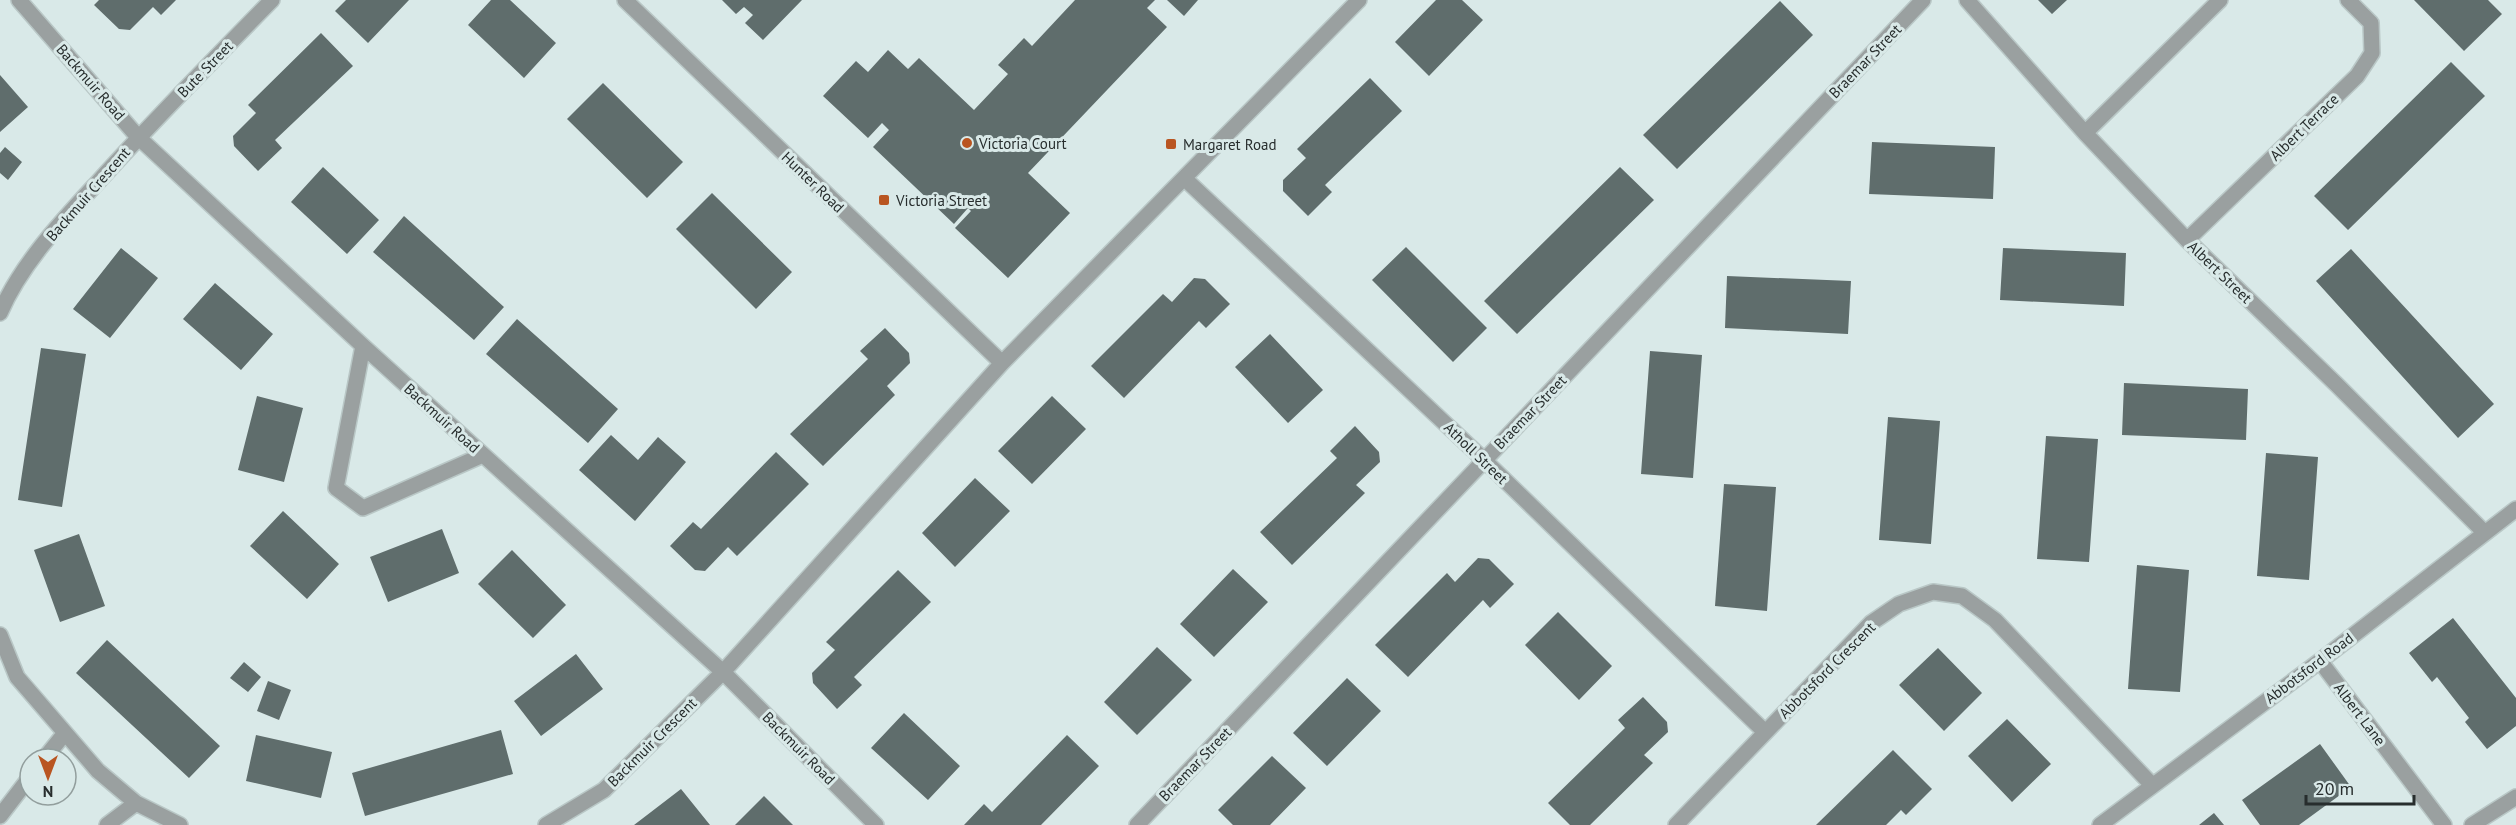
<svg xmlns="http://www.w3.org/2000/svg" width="2516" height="825" font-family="'PT Sans',sans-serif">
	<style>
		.building { fill: #5f6d6c }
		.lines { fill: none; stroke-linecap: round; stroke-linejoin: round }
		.minor-casing { stroke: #b9c7c6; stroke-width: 18 }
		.minor { stroke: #9aa0a0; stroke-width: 15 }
		.poi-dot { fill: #b95521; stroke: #d9e9e8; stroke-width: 2 }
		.labels { text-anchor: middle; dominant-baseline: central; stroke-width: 6; stroke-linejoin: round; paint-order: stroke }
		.street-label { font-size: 15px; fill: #272d2d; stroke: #d9e9e8 }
		.poi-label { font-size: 15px; fill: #272d2d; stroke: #d9e9e8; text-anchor: start }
	</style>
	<rect width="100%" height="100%" fill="#d9e9e8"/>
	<path class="building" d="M 99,0 L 176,0 L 161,15 L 153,7 L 130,30 L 119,29 L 94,5 Z
		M 346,0 L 409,0 L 368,43 L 335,11 Z
		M 491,0 L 510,0 L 556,43 L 524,78 L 468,25 Z
		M 722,0 L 802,0 L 763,40 L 745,23 L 753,15 L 744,7 L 736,14 Z
		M 1075,0 L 1155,0 L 1147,8 L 1167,27 L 1028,173 L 1070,213 L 1008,278 L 955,228 L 971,211 L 968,208 L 954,224 L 873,147 L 889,130 L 882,123 L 868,138 L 823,96 L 856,61 L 868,72 L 888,50 L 908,69 L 919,58 L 974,110 L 1008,74 L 998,65 L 1024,38 L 1032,46 Z
		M 1167,0 L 1198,0 L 1184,16 Z
		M 1436,0 L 1462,0 L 1483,20 L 1429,76 L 1395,42 Z
		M 2038,0 L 2067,0 L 2052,14 Z
		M 2414,0 L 2488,0 L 2502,14 L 2464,51 Z
		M 1780,1 L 1813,35 L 1677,169 L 1643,135 Z
		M 321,33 L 353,66 L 275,140 L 282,148 L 258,171 L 234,146 L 233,136 L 256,113 L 248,105 Z
		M 2451,62 L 2485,96 L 2348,230 L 2314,196 Z
		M 0,75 L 28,107 L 0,132 Z
		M 1370,78 L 1402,111 L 1325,185 L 1332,192 L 1308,216 L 1283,191 L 1283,180 L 1306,158 L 1297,149 Z
		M 603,83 L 683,162 L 647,198 L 567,119 Z
		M 1872,142 L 1995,147 L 1993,199 L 1869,194 Z
		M 5,147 L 22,162 L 8,180 L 0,173 L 0,153 Z
		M 323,167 L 379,220 L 347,254 L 291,202 Z
		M 1620,167 L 1654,200 L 1517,334 L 1484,301 Z
		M 712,193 L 792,272 L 756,309 L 676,229 Z
		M 404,216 L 504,307 L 474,340 L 373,252 Z
		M 1406,247 L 1487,328 L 1453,362 L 1372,280 Z
		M 121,248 L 158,278 L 110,338 L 73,309 Z
		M 2003,248 L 2126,253 L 2124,306 L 2000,300 Z
		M 2351,249 L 2494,404 L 2458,438 L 2316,281 Z
		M 1727,276 L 1851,281 L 1848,334 L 1725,328 Z
		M 1194,278 L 1205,279 L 1230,304 L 1206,328 L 1199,321 L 1124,398 L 1091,366 L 1163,294 L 1172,302 Z
		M 215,283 L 273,334 L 241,370 L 183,319 Z
		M 517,319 L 618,409 L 588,443 L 486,354 Z
		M 885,328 L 909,353 L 910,363 L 887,386 L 895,395 L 823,466 L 790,434 L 868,359 L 860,351 Z
		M 1270,334 L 1323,390 L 1288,423 L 1235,367 Z
		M 41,348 L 86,354 L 62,507 L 18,500 Z
		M 1650,351 L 1702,355 L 1693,478 L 1641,474 Z
		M 2124,383 L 2248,389 L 2246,440 L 2122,435 Z
		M 257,396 L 303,408 L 284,482 L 238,470 Z
		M 1052,396 L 1086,429 L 1032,484 L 998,451 Z
		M 1888,417 L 1940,421 L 1931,544 L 1879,540 Z
		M 1355,426 L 1379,452 L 1380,462 L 1356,485 L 1365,493 L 1292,565 L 1260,532 L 1337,458 L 1330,451 Z
		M 611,435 L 638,460 L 658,437 L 686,462 L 635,521 L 579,470 Z
		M 2046,436 L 2098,439 L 2089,562 L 2037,559 Z
		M 776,452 L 809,484 L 737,556 L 728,547 L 705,571 L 695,570 L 670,546 L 693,522 L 701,529 Z
		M 2266,453 L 2318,457 L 2309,580 L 2257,576 Z
		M 975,478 L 1010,511 L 955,567 L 922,533 Z
		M 1724,484 L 1776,487 L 1767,611 L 1715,606 Z
		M 283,511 L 339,564 L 307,599 L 250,546 Z
		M 442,529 L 459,573 L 388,602 L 370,557 Z
		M 79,534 L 105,606 L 60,622 L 34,550 Z
		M 512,550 L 566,605 L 533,638 L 478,584 Z
		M 1478,558 L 1489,559 L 1514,584 L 1490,608 L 1483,600 L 1408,677 L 1375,645 L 1447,573 L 1455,582 Z
		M 2137,565 L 2189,570 L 2180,692 L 2128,689 Z
		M 1233,569 L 1268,602 L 1214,657 L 1180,624 Z
		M 898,570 L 931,602 L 854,677 L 862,685 L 837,709 L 813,683 L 812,673 L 835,650 L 826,642 Z
		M 1558,612 L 1612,666 L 1579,700 L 1525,645 Z
		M 2453,618 L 2516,698 L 2516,726 L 2487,749 L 2465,722 L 2469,718 L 2437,677 L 2432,682 L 2409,653 Z
		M 107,640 L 220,746 L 189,778 L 76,673 Z
		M 1157,647 L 1192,680 L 1137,735 L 1104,702 Z
		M 1938,648 L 1982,693 L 1944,731 L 1899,685 Z
		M 576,654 L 603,689 L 541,736 L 514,701 Z
		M 244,662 L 261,677 L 248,692 L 230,678 Z
		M 1347,678 L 1381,711 L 1327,766 L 1293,733 Z
		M 268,681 L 291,690 L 279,720 L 257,711 Z
		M 1643,697 L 1667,722 L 1668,732 L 1644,755 L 1653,763 L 1590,825 L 1570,825 L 1548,803 L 1625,728 L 1618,720 Z
		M 904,713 L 960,766 L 928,800 L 871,748 Z
		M 2007,719 L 2051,764 L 2012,802 L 1968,756 Z
		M 501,730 L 513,774 L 365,816 L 352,773 Z
		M 256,735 L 332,752 L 321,798 L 246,781 Z
		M 1067,735 L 1099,766 L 1041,825 L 964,825 L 984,804 L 992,812 Z
		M 2320,744 L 2351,787 L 2299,825 L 2260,825 L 2242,800 Z
		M 1893,750 L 1932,789 L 1906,815 L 1901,810 L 1886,825 L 1816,825 Z
		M 1272,756 L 1306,788 L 1270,825 L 1233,825 L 1218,810 Z
		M 681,789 L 710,825 L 634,825 L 651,812 Z
		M 764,796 L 793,825 L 735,825 Z
		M 2214,813 L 2224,825 L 2199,825 Z"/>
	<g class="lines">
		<defs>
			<path id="minor" d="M 19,0 L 138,137 L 363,346 L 723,672 L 876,825
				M 625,0 L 1002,363
				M 1967,0 L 2085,133 L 2187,240 L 2336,384 L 2485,533
				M 2085,133 L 2220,0
				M 1184,178 L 1484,460 L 1765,732
				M 2187,240 L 2357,76 L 2372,53 L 2371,23 L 2348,0
				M 0,313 C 21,264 62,221 98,182 C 154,120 213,60 272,0
				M 363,346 L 336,488 L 363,508 L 483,455
				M 0,635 L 17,677 L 98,771 L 136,803 L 180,825
				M 2320,661 L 2444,825
				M 44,759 L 65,733
				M 0,816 L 30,777
				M 107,825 L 136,803
				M 546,825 L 604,790 L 723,672 L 1002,363 L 1359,0
				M 1137,825 L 1923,0
				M 1676,825 L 1871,623 L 1899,604 L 1933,592 L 1962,596 L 1995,620 L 2152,785
				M 2100,825 L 2320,661 L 2516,509
				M 2472,825 L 2516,797"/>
		</defs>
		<use href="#minor" class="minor-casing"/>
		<use href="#minor" class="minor"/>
	</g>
	<g class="poi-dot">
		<circle cx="967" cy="143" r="6"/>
		<rect x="1165" y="138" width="12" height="12" rx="3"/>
		<rect x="878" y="194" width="12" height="12" rx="3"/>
	</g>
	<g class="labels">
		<g class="street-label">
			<text transform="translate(1865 61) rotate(-46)">Braemar Street</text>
			<text transform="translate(205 69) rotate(-46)">Bute Street</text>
			<text transform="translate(91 82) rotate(49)">Backmuir Road</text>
			<text transform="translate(2304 127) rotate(-44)">Albert Terrace</text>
			<text transform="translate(813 182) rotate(44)">Hunter Road</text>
			<text transform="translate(88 194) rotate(-49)">Backmuir Crescent</text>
			<text transform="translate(2220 272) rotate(44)">Albert Street</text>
			<text transform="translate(1530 412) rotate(-46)">Braemar Street</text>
			<text transform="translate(442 418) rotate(42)">Backmuir Road</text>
			<text transform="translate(1476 453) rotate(44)">Atholl Street</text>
			<text transform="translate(2309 668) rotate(-37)">Abbotsford Road</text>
			<text transform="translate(1827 670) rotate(-45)">Abbotsford Crescent</text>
			<text transform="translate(2360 714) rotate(53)">Albert Lane</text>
			<text transform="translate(652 742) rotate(-45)">Backmuir Crescent</text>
			<text transform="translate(799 748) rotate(45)">Backmuir Road</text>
			<text transform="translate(1195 764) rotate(-46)">Braemar Street</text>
		</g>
		<g class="poi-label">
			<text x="979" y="143">Victoria Court</text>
			<text x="1183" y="144">Margaret Road</text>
			<text x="896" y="200">Victoria Street</text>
		</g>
	</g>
	<g transform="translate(48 777) rotate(180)"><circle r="28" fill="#d9e9e8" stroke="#929e9d" stroke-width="1.5"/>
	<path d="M0-4.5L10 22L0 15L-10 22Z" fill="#b95521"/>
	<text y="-9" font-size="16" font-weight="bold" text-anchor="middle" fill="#272d2d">N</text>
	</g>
	<path d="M2306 795v9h108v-9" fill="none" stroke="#272d2d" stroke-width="3"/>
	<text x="2315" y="795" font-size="18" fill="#272d2d" stroke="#d9e9e8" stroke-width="4.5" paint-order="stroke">20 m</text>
</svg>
